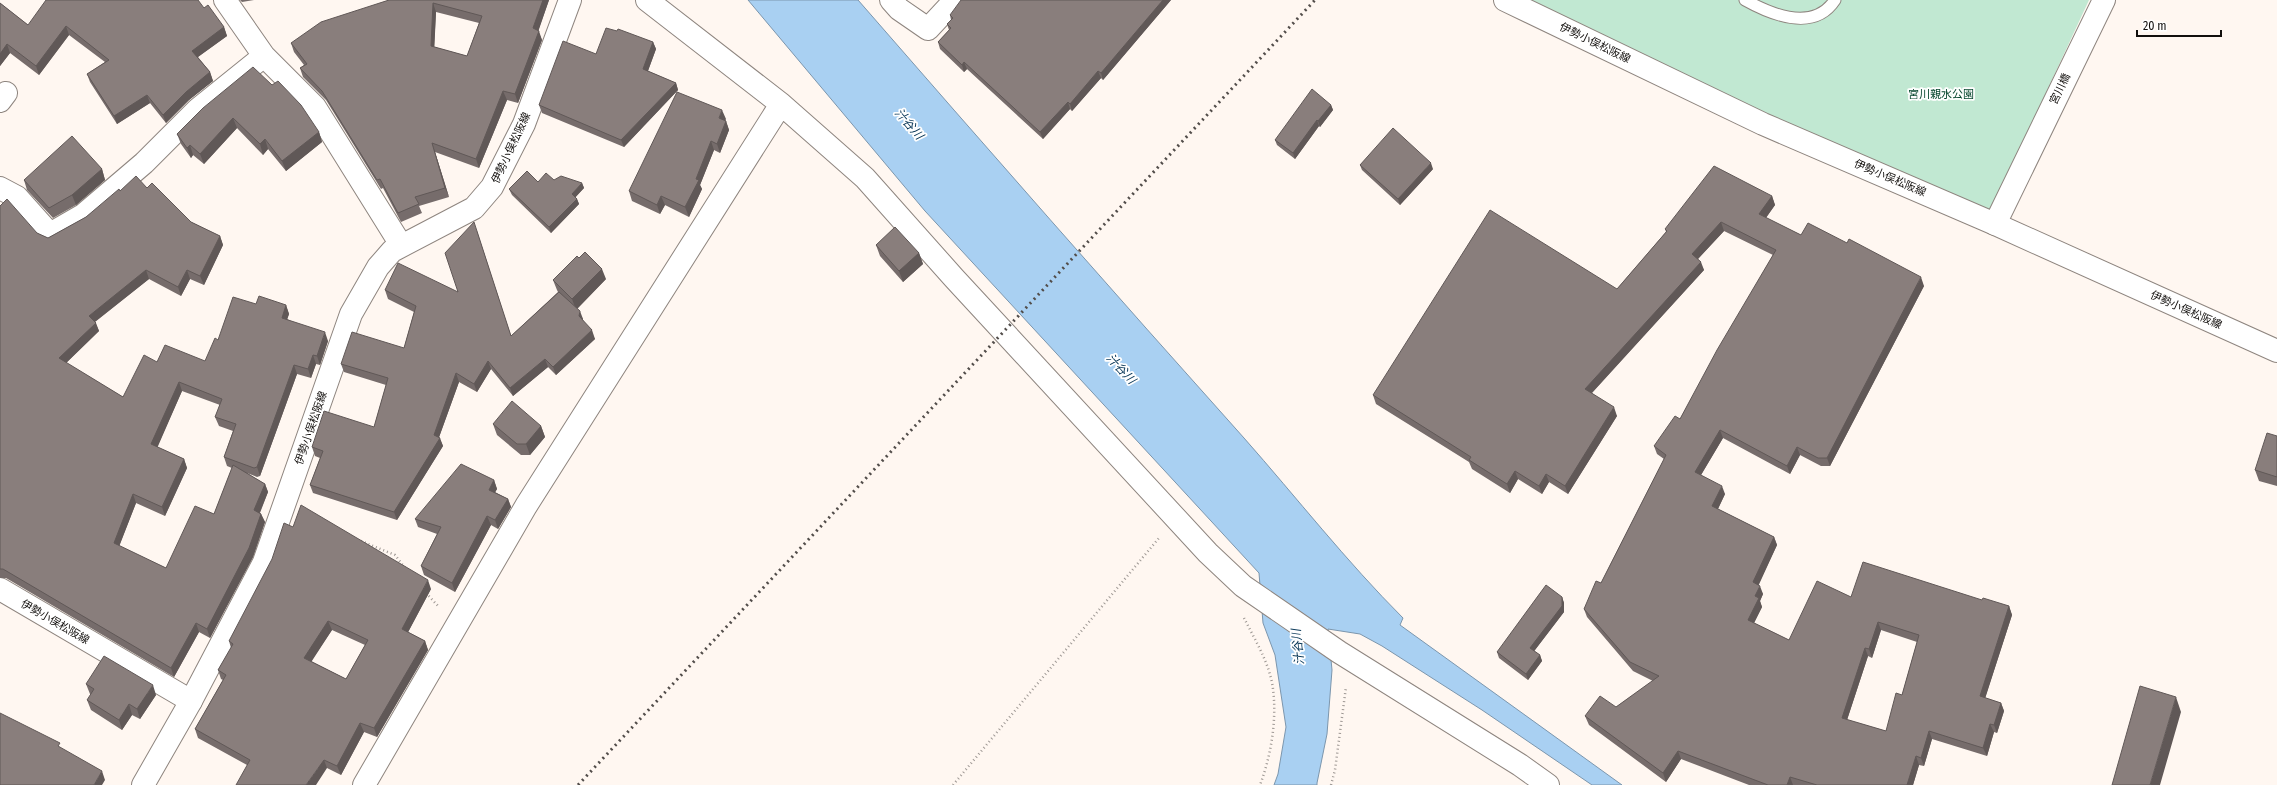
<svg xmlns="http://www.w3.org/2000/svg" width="2277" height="785" font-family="'Fira Sans Condensed','Noto Sans JP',sans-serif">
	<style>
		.green { fill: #c1e8d2 }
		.water { fill: #a9d0f2; stroke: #7c96ad }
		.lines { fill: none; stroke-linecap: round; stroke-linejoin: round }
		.lane-casing { stroke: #8e857f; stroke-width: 13 }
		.street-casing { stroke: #8e857f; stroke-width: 24 }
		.secondary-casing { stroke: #8e857f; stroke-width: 24 }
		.path { stroke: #9e9894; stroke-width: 2.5; stroke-dasharray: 1 3; stroke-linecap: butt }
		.lane { stroke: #fff; stroke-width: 11 }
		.street { stroke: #fff; stroke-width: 22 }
		.secondary { stroke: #fff; stroke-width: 22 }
		.rail { stroke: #524d4a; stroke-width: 3; stroke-dasharray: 2 4; stroke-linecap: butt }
		.wall { fill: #766c6b; fill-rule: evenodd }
		.shaded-wall { fill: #605857 }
		.building { fill: #897e7c; stroke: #605857; fill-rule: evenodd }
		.labels { text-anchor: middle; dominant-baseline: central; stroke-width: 3.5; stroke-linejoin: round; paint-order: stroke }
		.street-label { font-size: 11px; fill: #120f0d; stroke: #fff }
		.park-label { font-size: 11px; fill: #05462d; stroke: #fff }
		.water-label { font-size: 12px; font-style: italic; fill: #053455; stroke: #fff }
	</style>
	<rect width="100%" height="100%" fill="#fff7f1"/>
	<path class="green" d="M 1515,0 L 2089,0 L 1987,220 Z"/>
	<path class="water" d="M 748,0 L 858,0 C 986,147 1114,293 1244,438 C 1297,498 1346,561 1403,618 L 1400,625 L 1622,785 L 1592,785 L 1482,710 L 1382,646 L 1360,634 L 1328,629 L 1332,670 L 1327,734 L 1317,783 L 1317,785 L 1274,785 L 1278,774 L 1286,727 L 1275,655 L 1263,623 L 1259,573 L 925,211 Z"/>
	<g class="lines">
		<defs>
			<path id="lane" d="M 1745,0 C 1772,15 1814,32 1835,0"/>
			<path id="street" d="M 225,0 L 264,56 L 315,107 L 401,245
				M 647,0 L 781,104 L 865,178 L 954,278 L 1208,553 L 1243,586 L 1339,652 L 1520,765 L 1548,785
				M 891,0 L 899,9 L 928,29 L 955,0
				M 0,101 L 6,93
				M 0,188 L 17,197 L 50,234 L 83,215 L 144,163 L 198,109 L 264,56
				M 1995,224 L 2104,0
				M 143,785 L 191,701
				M 364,785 L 526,506 L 781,104"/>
			<path id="secondary" d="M 1505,0 L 1763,124 L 1995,224 L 2277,351
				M 0,589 L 191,701 L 264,562 L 351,314 L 378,267 L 392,251 L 474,208 L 492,187 L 524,124 L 570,0"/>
		</defs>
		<use href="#lane" class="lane-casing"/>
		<use href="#street" class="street-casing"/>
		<use href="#secondary" class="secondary-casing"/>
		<path class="path" d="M 361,541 L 395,555 L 405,568
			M 426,593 L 439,607
			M 1244,618 C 1255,640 1270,664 1273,689 C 1277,720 1271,756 1260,785
			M 953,785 L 1159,538
			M 1331,785 L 1335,770 L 1346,687"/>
		<use href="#lane" class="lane"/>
		<use href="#street" class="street"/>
		<use href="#secondary" class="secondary"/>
		<path class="rail" d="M 578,785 L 1315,0"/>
	</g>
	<path class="wall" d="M 240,0 L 254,0 L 242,2 Z
		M 389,0 L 549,0 L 538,31 L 542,40 L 518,103 L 507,100 L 479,168 L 435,152 L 449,197 L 419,206 L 422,213 L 401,222 L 383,188 L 381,189 L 326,100 L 303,77 L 300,68 L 304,65 L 294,52 L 291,43 ZM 436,12 L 479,23 L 467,56 L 434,47 Z
		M 1171,0 L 1103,80 L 1101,78 L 1072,111 L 1070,109 L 1043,139 L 967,69 L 964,72 L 940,49 L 938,42 L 949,30 L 947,24 L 951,20 L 950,15 Z
		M 0,3 L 28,25 L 204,8 L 224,27 L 227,36 L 198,57 L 210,72 L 213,81 L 189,100 L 166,123 L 150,103 L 117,124 L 90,82 L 87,74 L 105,62 L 69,35 L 39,75 L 10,53 L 0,66 Z
		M 617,31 L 653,42 L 656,49 L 648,71 L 676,83 L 678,90 L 624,147 L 542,113 L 539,105 L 596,54 Z
		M 1331,105 L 1333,110 L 1320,127 L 1319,126 L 1295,159 L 1277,145 L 1275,140 Z
		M 203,108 L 319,132 L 322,142 L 286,171 L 268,149 L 263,155 L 237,128 L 204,164 L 193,155 L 191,158 L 181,144 L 177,134 Z
		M 726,119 L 725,120 L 726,121 L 729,130 L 720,153 L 714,150 L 700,185 L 702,189 L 689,217 L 665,205 L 660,214 L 632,201 L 629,191 Z
		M 1360,165 L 1433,169 L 1400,205 L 1362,170 Z
		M 102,169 L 105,180 L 76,205 L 53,218 L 27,190 L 24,180 Z
		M 554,180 L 582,183 L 584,188 L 575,197 L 577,199 L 579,204 L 551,233 L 512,195 L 509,189 L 538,182 Z
		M 147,188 L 191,222 L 220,236 L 223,245 L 204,285 L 190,279 L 181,296 L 149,279 L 95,322 L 99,331 L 66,363 L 123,397 L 157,362 L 205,361 L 218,340 L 256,304 L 286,305 L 289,314 L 287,319 L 328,341 L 320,365 L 316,364 L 311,378 L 297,374 L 260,476 L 257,477 L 247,473 L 265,484 L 268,492 L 260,513 L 261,514 L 265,522 L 253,557 L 210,638 L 199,632 L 174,677 L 6,578 L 0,578 L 0,206 L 37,233 L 48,238 L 86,217 L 120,191 ZM 182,391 L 220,405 L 215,417 L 219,426 L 233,431 L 224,457 L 227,466 L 232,468 L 214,514 L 166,568 L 119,546 L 136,503 L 165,516 L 187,468 L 184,459 L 157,447 Z
		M 1772,196 L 1775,205 L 1766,218 L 1801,235 L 1924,286 L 1830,466 L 1821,466 L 1800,455 L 1790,474 L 1723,438 L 1701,475 L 1725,494 L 1718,509 L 1774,537 L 1777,545 L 1758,585 L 1763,594 L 1760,601 L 1762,607 L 1754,623 L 1789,640 L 1851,597 L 1982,600 L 2009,606 L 2012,615 L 1985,698 L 2001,703 L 2004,711 L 1997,733 L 1994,732 L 1987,756 L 1932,739 L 1924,766 L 1919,765 L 1913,785 L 1749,785 L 1681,759 L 1666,782 L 1589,725 L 1585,716 L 1616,707 L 1653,681 L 1633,671 L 1587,617 L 1584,609 L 1601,583 L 1664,459 L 1657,454 L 1654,446 L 1680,419 L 1773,255 L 1724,231 L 1698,259 L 1704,270 L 1592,393 L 1617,416 L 1568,494 L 1549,482 L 1542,494 L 1518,479 L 1510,493 L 1472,469 L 1469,462 L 1376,404 L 1373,395 L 1617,289 L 1666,232 L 1665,229 ZM 1881,630 L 1917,642 L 1902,695 L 1886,731 L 1847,720 L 1868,656 L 1872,658 Z
		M 477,231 L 511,336 L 558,292 L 557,290 L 553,280 L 606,279 L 577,309 L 583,319 L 583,320 L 595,339 L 556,375 L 548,367 L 513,396 L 491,369 L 477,392 L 459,382 L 439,437 L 443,446 L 397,520 L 313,493 L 310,485 L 320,458 L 315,456 L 312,447 L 374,427 L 386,385 L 344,372 L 341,364 L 404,348 L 414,312 L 388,299 L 385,290 L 458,292 Z
		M 876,245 L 919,253 L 923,264 L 903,282 L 880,256 Z
		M 493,424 L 541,426 L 545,437 L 530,455 L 521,455 L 497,435 Z
		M 2277,436 L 2277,486 L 2259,481 L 2255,470 Z
		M 494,480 L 497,489 L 495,492 L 508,499 L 511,507 L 498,529 L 491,525 L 455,592 L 424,575 L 421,566 L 437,534 L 418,527 L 415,519 Z
		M 431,589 L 408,632 L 425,641 L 428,650 L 377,737 L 364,732 L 341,775 L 327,768 L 247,765 L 198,738 L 195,729 L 223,680 L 221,679 L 218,670 L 231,648 L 229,641 ZM 332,630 L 365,645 L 346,679 L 311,661 Z
		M 1562,597 L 1564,603 L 1564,612 L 1534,651 L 1540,655 L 1542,661 L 1528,680 L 1499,658 L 1497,652 Z
		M 86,684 L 156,695 L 140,719 L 132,715 L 122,730 L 91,710 L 87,700 L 91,695 L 90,694 Z"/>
	<path class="shaded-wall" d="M 543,0 L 549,0 L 536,38 L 533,28 Z
		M 1163,0 L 1171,0 L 1103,80 L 1101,73 Z
		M 433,3 L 436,12 L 434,55 L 431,46 Z
		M 66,26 L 69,35 L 39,75 L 36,66 Z
		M 224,27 L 227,36 L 195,59 L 192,51 Z
		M 539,31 L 542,40 L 518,103 L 515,94 Z
		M 653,42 L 656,49 L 646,76 L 643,69 Z
		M 7,44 L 10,53 L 0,66 L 0,54 Z
		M 964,62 L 967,69 L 964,72 L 962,65 Z
		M 1098,71 L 1101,78 L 1072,111 L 1070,104 Z
		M 210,72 L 213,81 L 189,100 L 166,123 L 163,115 L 186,92 Z
		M 676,83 L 678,90 L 624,147 L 621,140 Z
		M 503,91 L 507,100 L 479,168 L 476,159 Z
		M 147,95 L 150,103 L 117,124 L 114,116 Z
		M 1068,102 L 1070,109 L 1043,139 L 1040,132 Z
		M 1331,105 L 1333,110 L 1320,127 L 1318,121 Z
		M 722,110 L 726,119 L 722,127 L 719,118 Z
		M 233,118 L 237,128 L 204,164 L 200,154 Z
		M 1317,120 L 1319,126 L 1295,159 L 1293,153 Z
		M 726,121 L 729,130 L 720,153 L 717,144 Z
		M 319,132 L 322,142 L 286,171 L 282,161 Z
		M 265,139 L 268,149 L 263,155 L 260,144 Z
		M 711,141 L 714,150 L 700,185 L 702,189 L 689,217 L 685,207 L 696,179 Z
		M 432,143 L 435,152 L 449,197 L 445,188 Z
		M 190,145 L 193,155 L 191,158 L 187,148 Z
		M 1431,163 L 1433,169 L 1400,205 L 1398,199 Z
		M 102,169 L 105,180 L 76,205 L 72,195 Z
		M 582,183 L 584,188 L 574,199 L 572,194 Z
		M 661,196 L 665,205 L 660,214 L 657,205 Z
		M 1772,196 L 1775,205 L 1762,223 L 1759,214 Z
		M 577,199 L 579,204 L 551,233 L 549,227 Z
		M 1721,222 L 1724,231 L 1695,262 L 1692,254 Z
		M 220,236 L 223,245 L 204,285 L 200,276 Z
		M 919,253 L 923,264 L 903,282 L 899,271 Z
		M 1701,262 L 1704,270 L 1588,397 L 1585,389 Z
		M 602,269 L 606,279 L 576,310 L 572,299 Z
		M 146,270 L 149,279 L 92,324 L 89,316 Z
		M 187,270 L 190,279 L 181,296 L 178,287 Z
		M 1921,277 L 1924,286 L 1830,466 L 1827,458 Z
		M 286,305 L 289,314 L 285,326 L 282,318 Z
		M 580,311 L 583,319 L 582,324 L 579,316 Z
		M 96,323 L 99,331 L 62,367 L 59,358 Z
		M 592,330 L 595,339 L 556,375 L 553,367 Z
		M 325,332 L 328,341 L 320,365 L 317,356 Z
		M 313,355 L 316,364 L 311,378 L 308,369 Z
		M 545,359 L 548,367 L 513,396 L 510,388 Z
		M 488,361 L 491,369 L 477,392 L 474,384 Z
		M 294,365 L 297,374 L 260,476 L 257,467 Z
		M 456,373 L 459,382 L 437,443 L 440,438 L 443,446 L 397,520 L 394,512 L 434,435 Z
		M 179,382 L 182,391 L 155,453 L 151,444 Z
		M 1614,407 L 1617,416 L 1568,494 L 1565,486 Z
		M 541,426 L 545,437 L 530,455 L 526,444 Z
		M 1720,430 L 1723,438 L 1698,480 L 1695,472 Z
		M 1797,447 L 1800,455 L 1790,474 L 1787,466 Z
		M 184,459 L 187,468 L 165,516 L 162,507 Z
		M 1515,471 L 1518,479 L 1510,493 L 1507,484 Z
		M 1546,474 L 1549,482 L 1542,494 L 1539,486 Z
		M 494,480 L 497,489 L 492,498 L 489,490 Z
		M 265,484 L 268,492 L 257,519 L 254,510 Z
		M 1722,486 L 1725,494 L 1715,515 L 1712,506 Z
		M 133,494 L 136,503 L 117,552 L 114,543 Z
		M 508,499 L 511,507 L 498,529 L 495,520 Z
		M 261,514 L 265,522 L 253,557 L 210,638 L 207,629 Z
		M 487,516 L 491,525 L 455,592 L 452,583 Z
		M 1774,537 L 1777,545 L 1756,591 L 1753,582 Z
		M 428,580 L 431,589 L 405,638 L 402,629 Z
		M 1760,586 L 1763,594 L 1760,601 L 1762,607 L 1751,629 L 1748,620 L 1755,596 Z
		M 1562,597 L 1564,603 L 1564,612 L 1532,654 L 1530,648 Z
		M 2009,606 L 2012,615 L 1983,705 L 1980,696 Z
		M 328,621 L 332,630 L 308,667 L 304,658 Z
		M 1878,622 L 1881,630 L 1872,658 L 1869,649 Z
		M 196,623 L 199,632 L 174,677 L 171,668 Z
		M 425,641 L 428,650 L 377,737 L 374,728 Z
		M 1865,648 L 1868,656 L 1845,726 L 1842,718 Z
		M 1540,655 L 1542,661 L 1528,680 L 1526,674 Z
		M 153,685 L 156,695 L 140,719 L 137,709 Z
		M 2176,697 L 2181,712 L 2160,785 L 2150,785 Z
		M 2001,703 L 2004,711 L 1997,733 L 1994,725 Z
		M 129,704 L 132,715 L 122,730 L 119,720 Z
		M 360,723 L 364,732 L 341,775 L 337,766 Z
		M 1990,724 L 1994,732 L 1987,756 L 1983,748 Z
		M 1929,731 L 1932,739 L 1924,766 L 1921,758 Z
		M 1678,751 L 1681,759 L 1666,782 L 1663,773 Z
		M 1916,756 L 1919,765 L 1913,785 L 1907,785 Z
		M 324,760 L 327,768 L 316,785 L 306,785 Z
		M 102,771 L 105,780 L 102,785 L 94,785 Z
		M 1790,777 L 1793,785 L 1787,785 Z"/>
	<path class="building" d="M 46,0 L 198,0 L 204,8 L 208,5 L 224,27 L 192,51 L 210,72 L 186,92 L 163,115 L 147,95 L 114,116 L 87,74 L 109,60 L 66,26 L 36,66 L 7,44 L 0,54 L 0,3 L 28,25 Z
		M 389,0 L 543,0 L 533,28 L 539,31 L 515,94 L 503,91 L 476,159 L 432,143 L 445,188 L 415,197 L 419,204 L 398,213 L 380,179 L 377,180 L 322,91 L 300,68 L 307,64 L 291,43 L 321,22 ZM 433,3 L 482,16 L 467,56 L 431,46 Z
		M 961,0 L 1163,0 L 1101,73 L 1098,71 L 1070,104 L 1068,102 L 1040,132 L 964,62 L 962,65 L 938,42 L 951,28 L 947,24 L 953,18 L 950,15 Z
		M 606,28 L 617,31 L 618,29 L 653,42 L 643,69 L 676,83 L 621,140 L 539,105 L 563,41 L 596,54 Z
		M 253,67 L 272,85 L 278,81 L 301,105 L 319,132 L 282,161 L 265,139 L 260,144 L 233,118 L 200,154 L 190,145 L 187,148 L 177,134 L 203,108 Z
		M 1312,89 L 1331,105 L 1318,121 L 1317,120 L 1293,153 L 1275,140 Z
		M 677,92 L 722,110 L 719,118 L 726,121 L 717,144 L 711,141 L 696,179 L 699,180 L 685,207 L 661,196 L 657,205 L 629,191 Z
		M 1393,128 L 1431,163 L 1398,199 L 1360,165 Z
		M 72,136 L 102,169 L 72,195 L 49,208 L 24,180 Z
		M 1714,166 L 1772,196 L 1759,214 L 1801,235 L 1808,223 L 1847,243 L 1849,239 L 1921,277 L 1827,458 L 1818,458 L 1797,447 L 1787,466 L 1720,430 L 1695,472 L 1722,486 L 1712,506 L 1774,537 L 1753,582 L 1760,586 L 1755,596 L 1759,598 L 1748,620 L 1789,640 L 1817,581 L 1851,597 L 1863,562 L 1982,600 L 1983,598 L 2009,606 L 1980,696 L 2001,703 L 1994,725 L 1990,724 L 1983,748 L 1929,731 L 1921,758 L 1916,756 L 1907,785 L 1817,785 L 1790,777 L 1787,785 L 1768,785 L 1678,751 L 1663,773 L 1585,716 L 1600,696 L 1616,707 L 1659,676 L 1630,662 L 1584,609 L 1596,581 L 1601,583 L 1666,455 L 1654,446 L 1675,416 L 1680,419 L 1717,350 L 1776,250 L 1721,222 L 1692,254 L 1701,262 L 1585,389 L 1614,407 L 1565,486 L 1546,474 L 1539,486 L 1515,471 L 1507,484 L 1469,460 L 1471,457 L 1373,395 L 1490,210 L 1617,289 L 1667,231 L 1665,229 ZM 1878,622 L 1919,635 L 1902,695 L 1896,693 L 1886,731 L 1842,718 L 1865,648 L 1869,649 Z
		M 527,171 L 538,182 L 546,173 L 554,180 L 561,176 L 582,183 L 572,194 L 577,199 L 549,227 L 509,189 Z
		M 136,176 L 147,188 L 152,183 L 191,222 L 220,236 L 200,276 L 187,270 L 178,287 L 146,270 L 89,316 L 96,323 L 59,358 L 123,397 L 144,355 L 157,362 L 165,345 L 205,361 L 215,338 L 218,340 L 233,297 L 256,304 L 259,296 L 286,305 L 282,318 L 325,332 L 317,356 L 313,355 L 308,369 L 294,365 L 257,467 L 254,468 L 224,457 L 236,424 L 215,417 L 222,399 L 179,382 L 151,444 L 184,459 L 162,507 L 133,494 L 114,543 L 166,568 L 195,506 L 214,514 L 233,465 L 265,484 L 254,510 L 261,514 L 249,548 L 207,629 L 196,623 L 171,668 L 3,569 L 0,569 L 0,206 L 7,199 L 37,233 L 48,238 L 86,217 L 119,189 L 120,191 Z
		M 474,222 L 511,336 L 559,292 L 580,311 L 579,316 L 592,330 L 553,367 L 545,359 L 510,388 L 488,361 L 474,384 L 456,373 L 434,435 L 440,438 L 394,512 L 310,485 L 323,451 L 312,447 L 324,411 L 374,427 L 388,378 L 341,364 L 352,332 L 404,348 L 416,306 L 385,290 L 398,263 L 458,292 L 445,253 Z
		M 895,227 L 919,253 L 899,271 L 876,245 Z
		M 585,252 L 602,269 L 572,299 L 553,280 L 577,256 L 579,258 Z
		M 512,401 L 541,426 L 526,444 L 517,444 L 493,424 Z
		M 2267,433 L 2277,436 L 2277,477 L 2255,470 Z
		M 461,464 L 494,480 L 489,490 L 508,499 L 495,520 L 487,516 L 452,583 L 421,566 L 441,527 L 415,519 Z
		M 301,505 L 428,580 L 402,629 L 425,641 L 374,728 L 360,723 L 337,766 L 324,760 L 306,785 L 236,785 L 250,760 L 195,729 L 226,675 L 218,670 L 233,644 L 229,641 L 272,559 L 284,523 L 293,527 ZM 328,621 L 368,640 L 346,679 L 304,658 Z
		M 1546,585 L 1562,597 L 1562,606 L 1530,648 L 1540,655 L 1526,674 L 1497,652 Z
		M 104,656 L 153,685 L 137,709 L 129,704 L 119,720 L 87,700 L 94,689 L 86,684 Z
		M 2140,686 L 2176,697 L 2150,785 L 2112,785 Z
		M 0,713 L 60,743 L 58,746 L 102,771 L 94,785 L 0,785 Z"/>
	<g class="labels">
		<g class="street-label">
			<text transform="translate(1595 43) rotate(26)">伊勢小俣松阪線</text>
			<text transform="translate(2060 89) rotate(-64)">宮川橋</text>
			<text transform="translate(511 148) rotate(-65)">伊勢小俣松阪線</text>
			<text transform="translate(1890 178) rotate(23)">伊勢小俣松阪線</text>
			<text transform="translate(2186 310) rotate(24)">伊勢小俣松阪線</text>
			<text transform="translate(311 428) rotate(-71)">伊勢小俣松阪線</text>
			<text transform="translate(55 622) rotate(30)">伊勢小俣松阪線</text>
		</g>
		<g class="park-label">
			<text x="1941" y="94">宮川親水公園</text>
		</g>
		<g class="water-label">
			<text transform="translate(909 124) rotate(49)">汁谷川</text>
			<text transform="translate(1121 369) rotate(47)">汁谷川</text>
			<text transform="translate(1298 647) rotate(-96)">汁谷川</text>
		</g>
	</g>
	<path d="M2137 30v6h84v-6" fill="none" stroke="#120f0d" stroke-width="2"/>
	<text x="2143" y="30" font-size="12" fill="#120f0d" stroke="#ffffff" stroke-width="3" paint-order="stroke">20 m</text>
</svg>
